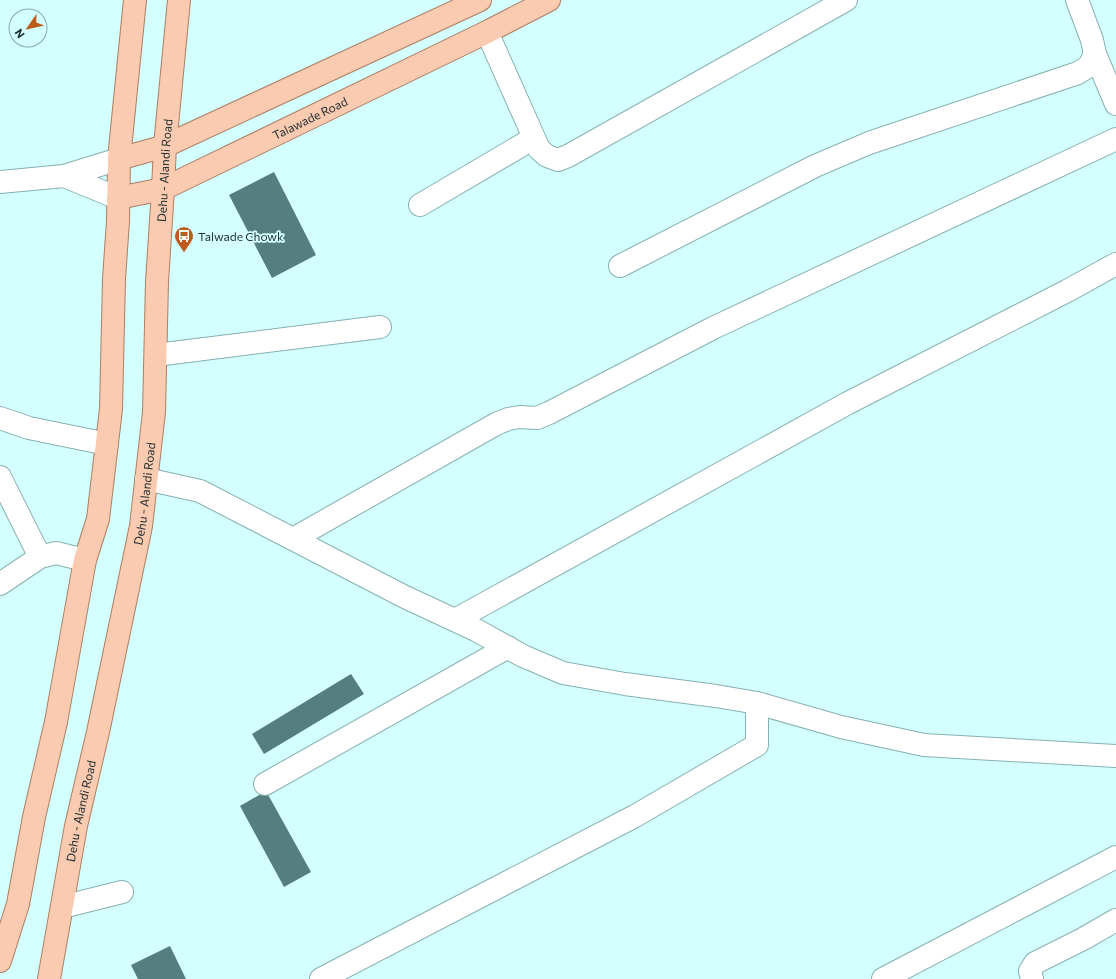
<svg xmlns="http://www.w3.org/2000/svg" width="1116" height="979" font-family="Commissioner,sans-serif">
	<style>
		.building { fill: #577e7e }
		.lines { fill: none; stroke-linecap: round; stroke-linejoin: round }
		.minor-casing { stroke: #87b0b0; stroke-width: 24 }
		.major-casing { stroke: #ad7e62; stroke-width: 24 }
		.minor { stroke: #fff; stroke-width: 22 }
		.major { stroke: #fbcbb1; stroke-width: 22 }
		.labels { text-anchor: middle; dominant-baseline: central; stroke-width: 3.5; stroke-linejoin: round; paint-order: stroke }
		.street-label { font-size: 12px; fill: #203030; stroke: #d4ffff }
		.poi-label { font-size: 12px; fill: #203030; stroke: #d4ffff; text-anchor: start }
	</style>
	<rect width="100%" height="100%" fill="#d4ffff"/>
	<path class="building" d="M 274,172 L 316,255 L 272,278 L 229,195 Z
		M 351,674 L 364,694 L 264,754 L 252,734 Z
		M 266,791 L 311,872 L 284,887 L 240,806 Z
		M 170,946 L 186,979 L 138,979 L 131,965 Z"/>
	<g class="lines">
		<defs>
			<path id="minor" d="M 487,32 L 539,149 L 547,156 L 558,160 L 568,156 L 846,0
				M 1095,54 L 1116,104
				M 64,176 L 118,198
				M 0,182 L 64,176 L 119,159
				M 420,205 L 534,138
				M 620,266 L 815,166 L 869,143 L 1078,73 L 1089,66 L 1095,54 L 1092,40 L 1077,0
				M 156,355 L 380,327
				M 0,418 L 29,428 L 107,444
				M 0,477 L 40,557
				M 146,479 L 200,491 L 405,597 L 476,630 L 523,656 L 563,673 L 625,684 L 716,696 L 757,703 L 841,727 L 924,745 L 1116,756
				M 293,539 L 496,424 L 508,419 L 520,417 L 537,418 L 549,413 L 713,328 L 1116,139
				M 0,584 L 40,557 L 56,553 L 85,560
				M 455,620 L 848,403 L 1067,291 L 1116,264
				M 265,784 L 508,647
				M 62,907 L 122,892
				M 321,979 L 635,816 L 757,745 L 757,703
				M 883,979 L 1116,857
				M 1032,979 L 1030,971 L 1035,963 L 1083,939 L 1116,920"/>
			<g id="major">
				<path d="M 119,159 L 165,146 L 480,0"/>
				<path id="s1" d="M 118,198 L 163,189 L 487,32 L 549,0"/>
				<path d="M 0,961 L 18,904 L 34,817 L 56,722 L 85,560 L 98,519 L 111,409 L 114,279 L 118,221 L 119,159 L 135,0"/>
				<path id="s2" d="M 49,979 L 76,826 L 98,732 L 141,526 L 154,412 L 157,282 L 163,189 L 165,146 L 179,0"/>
			</g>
		</defs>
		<use href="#minor" class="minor-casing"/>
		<use href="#major" class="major-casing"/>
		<use href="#minor" class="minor"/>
		<use href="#major" class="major"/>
	</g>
	<defs>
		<symbol id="bus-pin" viewBox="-11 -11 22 30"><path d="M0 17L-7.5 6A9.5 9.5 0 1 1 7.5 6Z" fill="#bc5b1c" stroke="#d4ffff"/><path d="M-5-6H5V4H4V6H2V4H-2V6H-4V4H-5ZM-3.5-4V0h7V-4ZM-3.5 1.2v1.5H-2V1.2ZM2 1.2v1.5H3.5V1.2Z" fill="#fff"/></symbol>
	</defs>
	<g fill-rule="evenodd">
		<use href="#bus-pin" x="173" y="225" width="22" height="30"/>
	</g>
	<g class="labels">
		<g class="street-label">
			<text stroke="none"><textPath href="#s1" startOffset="209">Talawade Road</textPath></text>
			<text stroke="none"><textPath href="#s2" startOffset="819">Dehu - Alandi Road</textPath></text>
			<text stroke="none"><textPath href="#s2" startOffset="495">Dehu - Alandi Road</textPath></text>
			<text stroke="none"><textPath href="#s2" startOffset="171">Dehu - Alandi Road</textPath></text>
		</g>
		<g class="poi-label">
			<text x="198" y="236">Talwade Chowk</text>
		</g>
	</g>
	<g transform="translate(28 28) rotate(236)"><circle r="19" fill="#d4ffff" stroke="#8cacac"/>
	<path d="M0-3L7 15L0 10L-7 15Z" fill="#bc5b1c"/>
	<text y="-6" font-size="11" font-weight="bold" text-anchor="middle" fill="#203030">N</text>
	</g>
</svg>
